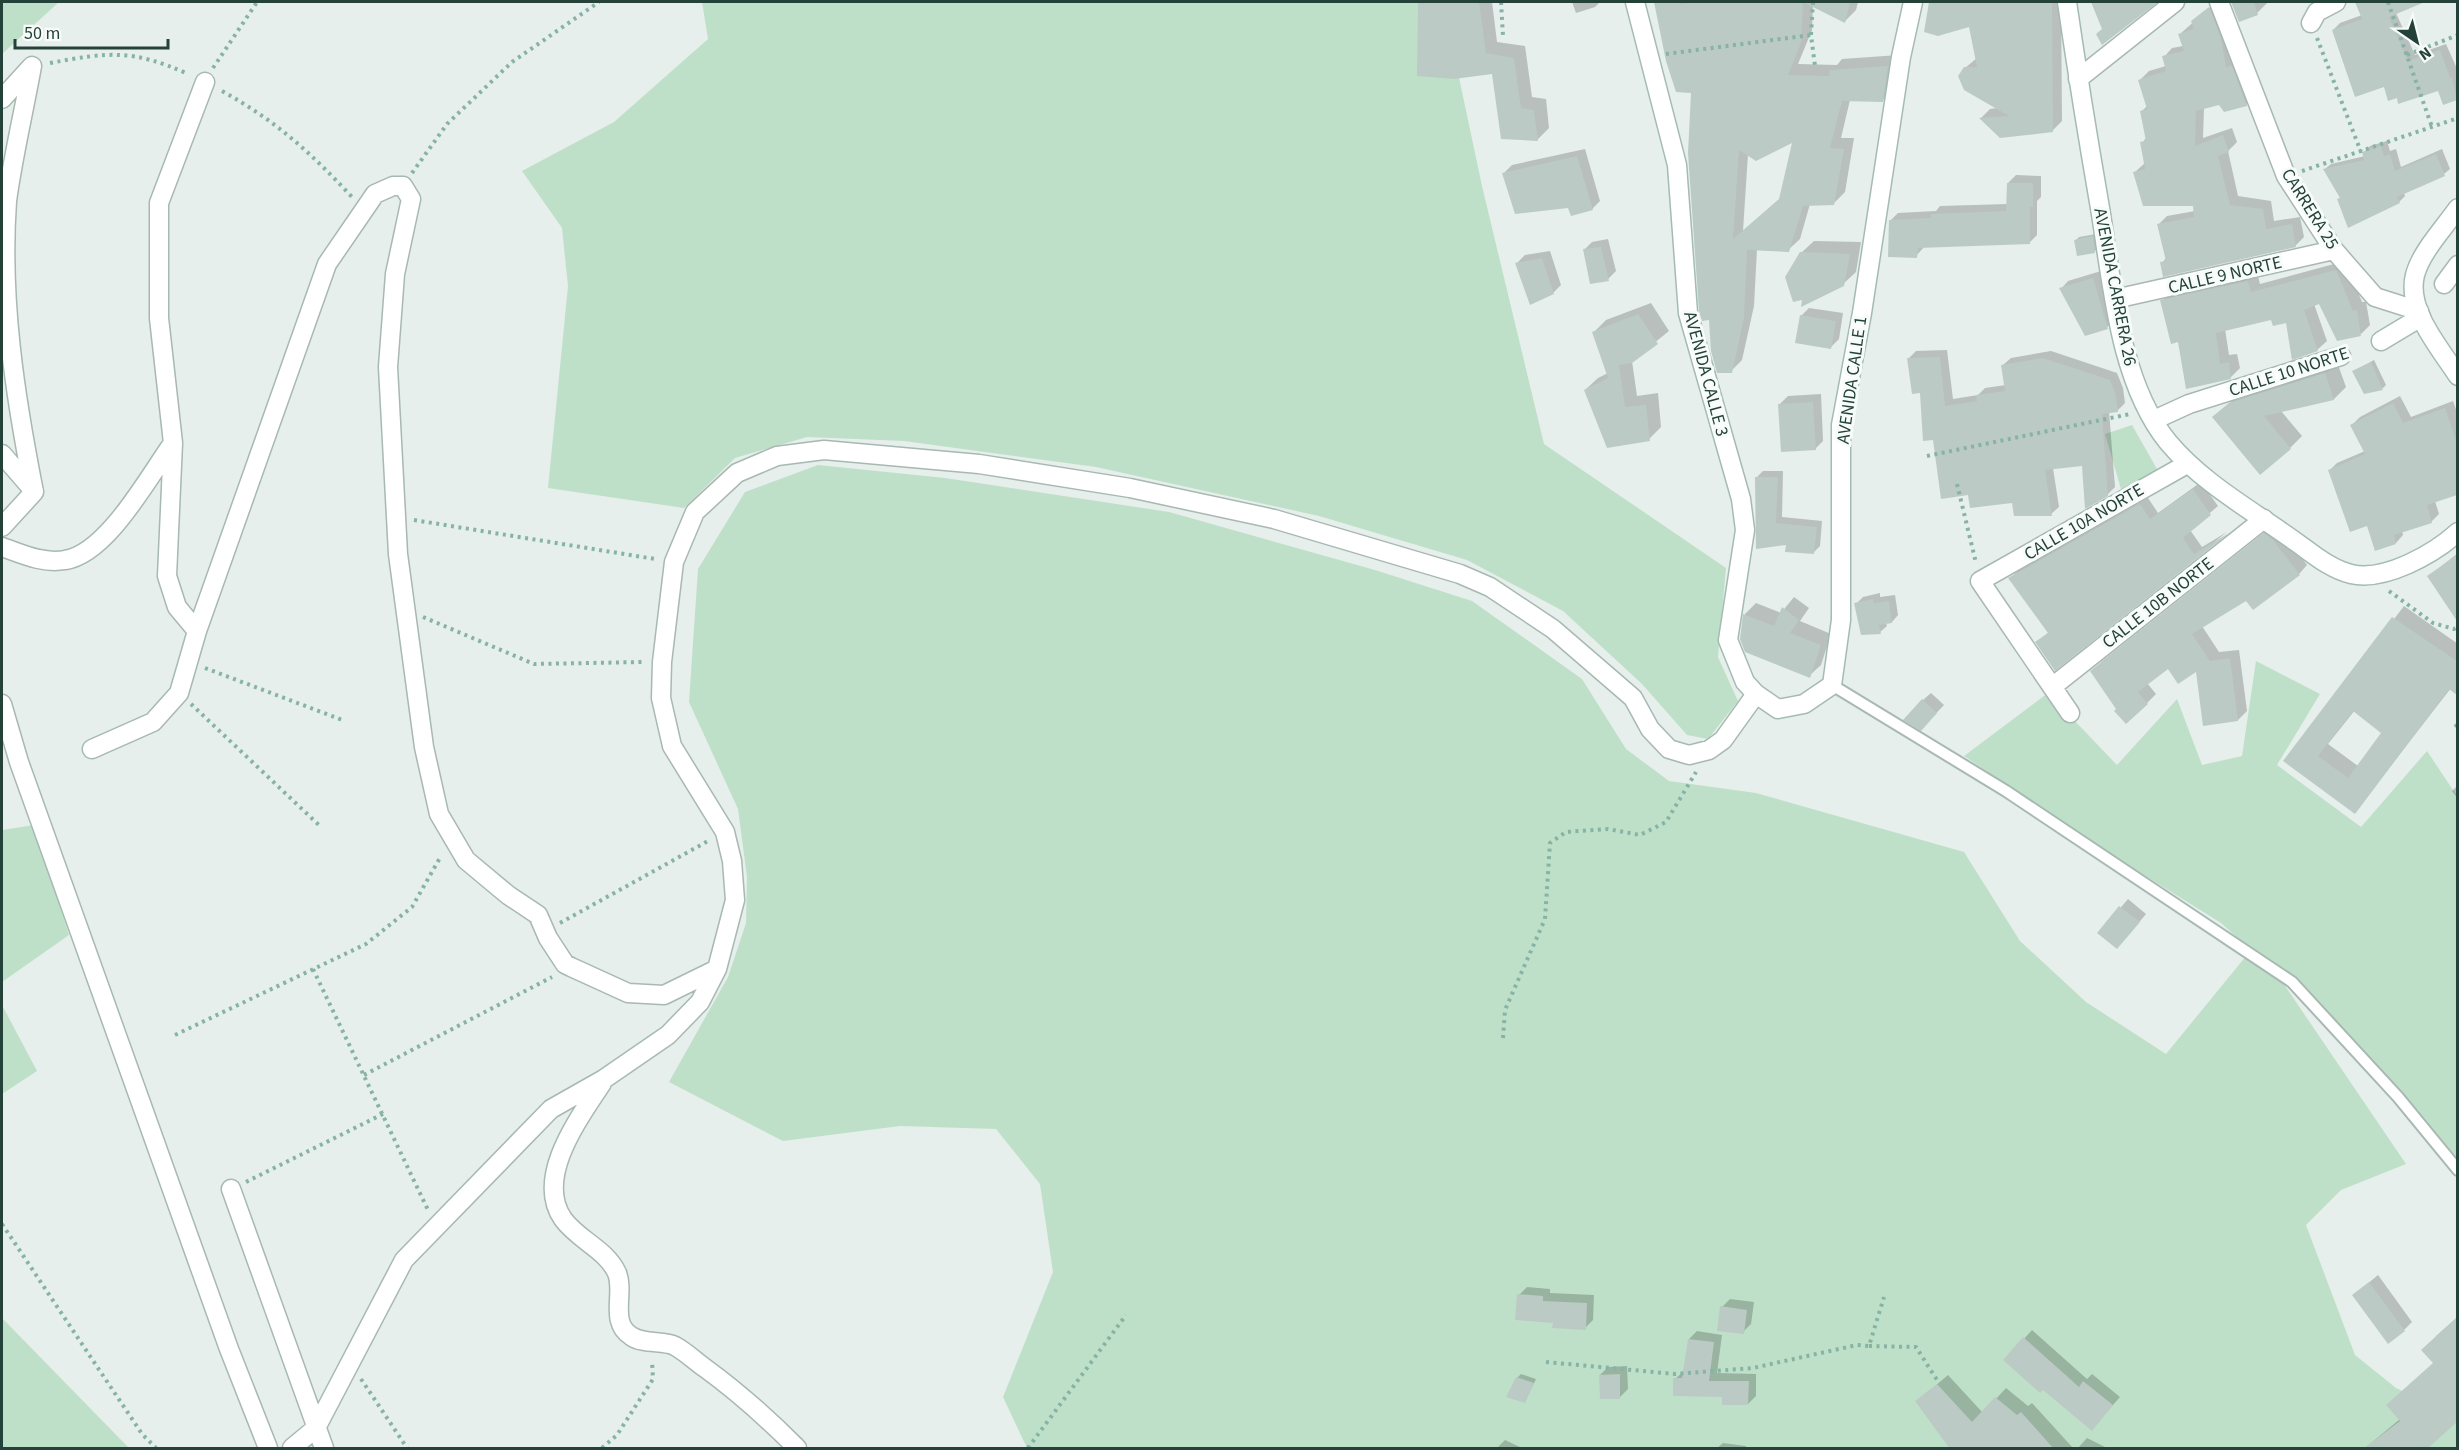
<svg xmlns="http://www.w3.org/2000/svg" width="2459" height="1450" font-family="'Source Sans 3',sans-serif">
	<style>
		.green { fill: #bfe0c8 }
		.shadow { fill: #0003; fill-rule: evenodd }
		.building { fill: #bbcac4; fill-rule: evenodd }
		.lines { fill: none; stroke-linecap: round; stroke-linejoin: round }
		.lane-casing { stroke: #a8b8b2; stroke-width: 14 }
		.street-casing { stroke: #a8b8b2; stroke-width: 21 }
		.secondary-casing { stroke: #a4bbb3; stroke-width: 21 }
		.path { stroke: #86b3a5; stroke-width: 4; stroke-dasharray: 3 4.5; stroke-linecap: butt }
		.lane { stroke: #fff; stroke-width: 10 }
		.street { stroke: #fff; stroke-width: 18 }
		.secondary { stroke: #fff; stroke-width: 18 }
		.labels { text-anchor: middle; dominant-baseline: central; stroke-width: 6; stroke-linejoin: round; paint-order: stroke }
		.street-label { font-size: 18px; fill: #24423a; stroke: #f7fbf9 }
	</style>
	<rect width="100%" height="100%" fill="#e6efeb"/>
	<path class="green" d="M 2,2 L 59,2 L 2,54 Z
		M 702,2 L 1443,2 L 1482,186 L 1544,444 L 1726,568 L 1718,657 L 1738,701 L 1708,739 L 1687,735 L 1642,684 L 1563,611 L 1467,560 L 1319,516 L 1096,467 L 904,441 L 807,437 L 735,458 L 684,508 L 548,488 L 568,286 L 562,228 L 522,171 L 614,122 L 708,39 Z
		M 2132,425 L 2161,476 L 2123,496 L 2105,434 Z
		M 818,465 L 945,478 L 1169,512 L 1375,570 L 1472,601 L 1582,679 L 1626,749 L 1669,781 L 1756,793 L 1964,852 L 2020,941 L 2086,1002 L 2166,1054 L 2251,950 L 2221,923 L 2096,845 L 1964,756 L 2048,693 L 2117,765 L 2177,699 L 2202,765 L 2242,756 L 2256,661 L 2320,694 L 2277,765 L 2361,827 L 2427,751 L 2457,796 L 2457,1167 L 2303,997 L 2277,974 L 2406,1164 L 2341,1190 L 2306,1225 L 2355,1355 L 2396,1388 L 2446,1412 L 2457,1410 L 2457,1448 L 1027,1448 L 1003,1397 L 1053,1272 L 1040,1184 L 996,1129 L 900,1126 L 783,1141 L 669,1082 L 728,977 L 746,923 L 747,877 L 738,809 L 689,702 L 698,569 L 745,492 Z
		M 34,825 L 69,935 L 2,982 L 2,830 Z
		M 2,1005 L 37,1071 L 2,1094 Z
		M 2,1318 L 129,1448 L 2,1448 Z"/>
	<path class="shadow" d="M 1419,2 L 1492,2 L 1497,42 L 1525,46 L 1532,97 L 1546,99 L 1549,128 L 1537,140 L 1493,73 L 1418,75 Z
		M 1572,2 L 1600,2 L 1595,7 L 1576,13 Z
		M 1656,2 L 1858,2 L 1856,10 L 1845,21 L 1813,5 L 1812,30 L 1798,64 L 1837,65 L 1842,59 L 1899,55 L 1893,90 L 1882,101 L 1850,100 L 1841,138 L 1854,138 L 1845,192 L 1834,203 L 1810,204 L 1800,239 L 1788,250 L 1757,249 L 1754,306 L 1742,360 L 1731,371 L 1692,92 ZM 1795,140 L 1781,198 L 1743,231 L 1748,154 Z
		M 1930,2 L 2061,2 L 2062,121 L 2052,131 L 2001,137 L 1981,118 L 1990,109 L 1998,108 L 1965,68 L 1977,58 L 1971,25 L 1926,31 Z
		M 2092,2 L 2153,2 L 2103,43 L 2103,29 Z
		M 2216,2 L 2255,96 L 2246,105 L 2219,104 L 2204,108 L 2203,138 L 2232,128 L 2237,142 L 2228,151 L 2238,196 L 2271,201 L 2274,221 L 2300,217 L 2304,237 L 2295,246 L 2162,263 L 2167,257 L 2159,224 L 2167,216 L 2195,211 L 2194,204 L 2135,172 L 2145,163 L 2142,143 L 2147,137 L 2141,112 L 2148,105 L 2140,80 L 2149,71 L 2166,66 L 2164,57 L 2172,48 L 2183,46 L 2180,34 Z
		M 2234,2 L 2268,2 L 2257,13 L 2240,20 Z
		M 2357,2 L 2419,2 L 2396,13 L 2415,55 L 2446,44 L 2458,71 L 2458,98 L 2444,103 L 2439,89 L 2398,96 L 2385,85 L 2333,30 L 2340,23 L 2362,15 Z
		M 2387,141 L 2390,151 L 2396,149 L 2401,167 L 2442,149 L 2450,169 L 2444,174 L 2404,193 L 2405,196 L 2399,202 L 2339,199 L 2341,197 L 2325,169 L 2331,164 L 2365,156 L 2364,152 L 2370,146 Z
		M 1585,149 L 1600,201 L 1592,209 L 1569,206 L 1504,173 L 1512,165 Z
		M 2016,175 L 2041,176 L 2041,197 L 2037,201 L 2037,235 L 2029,243 L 1925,246 L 1916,256 L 1890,221 L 1898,213 L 1936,211 L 1940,206 L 2008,204 L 2008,183 Z
		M 2096,234 L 2098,248 L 2095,251 L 2076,240 L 2079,237 Z
		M 1608,239 L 1616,271 L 1608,279 L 1584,250 L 1592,242 Z
		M 1814,241 L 1861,242 L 1856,272 L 1843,284 L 1801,253 Z
		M 1550,251 L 1561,285 L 1553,293 L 1517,263 L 1525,255 Z
		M 2345,261 L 2362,302 L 2366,302 L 2370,325 L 2361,334 L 2320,302 L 2314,304 L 2327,341 L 2317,350 L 2287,321 L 2272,318 L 2225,329 L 2229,355 L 2237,354 L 2240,368 L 2230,378 L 2179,340 L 2162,301 L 2171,292 L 2257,272 L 2260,284 Z
		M 2101,271 L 2115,319 L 2107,327 L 2061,289 L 2068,281 Z
		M 1651,303 L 1669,331 L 1632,361 L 1637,396 L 1658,393 L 1661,427 L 1649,439 L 1585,390 L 1598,378 L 1608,373 L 1594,332 L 1606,320 Z
		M 1809,308 L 1843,313 L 1839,339 L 1831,347 L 1801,316 Z
		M 1947,350 L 1953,399 L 1978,395 L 1985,388 L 2006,385 L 2003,365 L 2011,358 L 2051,351 L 2117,373 L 2123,388 L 2125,403 L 2117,411 L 2109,411 L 2115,487 L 2107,495 L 2084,464 L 2053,468 L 2059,507 L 2051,514 L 2013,501 L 1969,494 L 1934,438 L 1909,358 L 1916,351 Z
		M 2374,360 L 2386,385 L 2383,388 L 2365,392 L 2354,371 Z
		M 2337,362 L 2346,387 L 2334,399 L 2281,411 L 2302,436 L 2290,448 L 2214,417 L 2243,391 Z
		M 1821,394 L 1823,441 L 1815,449 L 1780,404 L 1788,396 Z
		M 2400,396 L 2411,417 L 2453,401 L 2458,415 L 2458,493 L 2435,501 L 2439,514 L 2431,522 L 2402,531 L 2403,535 L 2396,543 L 2368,524 L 2329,471 L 2337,463 L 2365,451 L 2352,425 L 2360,417 Z
		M 1763,471 L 1783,471 L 1782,517 L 1822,521 L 1820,546 L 1814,552 L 1787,543 L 1758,547 L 1756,478 Z
		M 2201,482 L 2218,506 L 2190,530 L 2202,547 L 2227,532 L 2055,668 L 2037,642 L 2049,632 L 2010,578 L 2018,571 L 2148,498 L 2158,513 Z
		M 2274,525 L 2282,531 L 2307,565 L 2299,574 L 2247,599 L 2202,626 L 2219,652 L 2239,650 L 2247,711 L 2238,720 L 2198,670 L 2168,667 L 2147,683 L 2156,694 L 2147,703 L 2117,709 L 2101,662 Z
		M 2458,553 L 2458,614 L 2455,615 L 2429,576 Z
		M 1880,593 L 1880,597 L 1895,595 L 1898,615 L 1892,622 L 1886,623 L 1887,626 L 1880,632 L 1856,604 L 1863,597 Z
		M 1794,597 L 1809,608 L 1800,621 L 1831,634 L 1821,665 L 1809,676 L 1741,638 L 1745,614 L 1756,603 L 1781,613 Z
		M 2404,606 L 2458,644 L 2458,692 L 2451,688 L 2355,812 L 2286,761 ZM 2355,710 L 2383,733 L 2358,766 L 2328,744 Z
		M 1931,693 L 1944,705 L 1921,729 L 1923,700 Z
		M 2458,785 L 2458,799 L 2452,791 Z
		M 2128,899 L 2146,914 L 2125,939 L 2099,933 Z
		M 2378,1275 L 2412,1322 L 2404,1330 L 2354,1295 Z
		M 1527,1287 L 1550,1289 L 1550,1293 L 1594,1295 L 1593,1320 L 1585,1328 L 1554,1322 L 1519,1295 Z
		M 1730,1299 L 1754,1302 L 1751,1324 L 1743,1332 L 1722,1307 Z
		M 2458,1317 L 2458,1420 L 2425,1448 L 2365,1448 L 2400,1419 L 2434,1362 L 2436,1336 Z
		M 2032,1330 L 2087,1379 L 2092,1374 L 2120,1397 L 2099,1421 L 2043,1388 L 2005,1360 Z
		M 1697,1331 L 1722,1335 L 1717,1373 L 1756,1374 L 1756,1396 L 1748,1404 L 1675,1379 L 1684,1371 L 1689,1339 Z
		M 1627,1366 L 1628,1389 L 1620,1397 L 1600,1375 L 1608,1367 Z
		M 1521,1374 L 1536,1379 L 1525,1402 L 1517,1378 Z
		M 1948,1375 L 1983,1413 L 2006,1388 L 2028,1406 L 2032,1403 L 2073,1448 L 1952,1448 L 1928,1392 Z
		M 2087,1438 L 2107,1448 L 2078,1448 Z
		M 1505,1440 L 1522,1448 L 1497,1448 Z
		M 1723,1443 L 1746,1446 L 1746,1448 L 1717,1448 Z"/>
	<path class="building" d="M 1418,2 L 1479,2 L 1486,53 L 1514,58 L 1521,108 L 1534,110 L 1538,141 L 1501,139 L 1492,74 L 1454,79 L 1417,76 Z
		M 1654,2 L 1680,2 L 1681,4 L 1693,2 L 1803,2 L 1801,43 L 1788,75 L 1829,76 L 1830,70 L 1888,66 L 1883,102 L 1842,101 L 1830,148 L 1844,149 L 1834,205 L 1803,206 L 1789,252 L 1747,250 L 1744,318 L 1732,373 L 1717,373 L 1711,351 L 1709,320 L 1702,321 L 1699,311 L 1688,153 L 1691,93 L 1676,92 L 1666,61 ZM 1792,143 L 1779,199 L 1733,239 L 1739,150 L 1756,161 Z
		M 1803,2 L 1850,2 L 1845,23 Z
		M 1929,2 L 2052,2 L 2053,132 L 2000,138 L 1979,118 L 2009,116 L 1964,90 L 1958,76 L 1964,67 L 1977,67 L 1969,27 L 1938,36 L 1924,32 Z
		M 2091,2 L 2158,2 L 2102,45 L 2096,34 L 2102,29 Z
		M 2231,2 L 2254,2 L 2258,15 L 2239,22 Z
		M 2355,2 L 2425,2 L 2389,17 L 2408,61 L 2440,50 L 2450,78 L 2452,77 L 2457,100 L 2443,105 L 2438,91 L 2398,104 L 2397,98 L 2388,101 L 2384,87 L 2355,97 L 2332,30 L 2362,19 Z
		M 2209,7 L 2221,38 L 2226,67 L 2232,66 L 2247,106 L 2224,112 L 2219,105 L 2196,111 L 2195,146 L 2223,135 L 2229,152 L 2218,156 L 2230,205 L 2263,209 L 2266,229 L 2292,224 L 2296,247 L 2163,277 L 2160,262 L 2166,261 L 2157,224 L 2194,217 L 2193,206 L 2143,206 L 2133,172 L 2145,169 L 2140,142 L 2146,141 L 2140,111 L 2147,109 L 2138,80 L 2166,71 L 2162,56 L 2184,51 L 2178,34 L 2194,29 L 2191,21 Z
		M 2381,146 L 2384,156 L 2390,154 L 2395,171 L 2436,154 L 2445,176 L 2397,197 L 2400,203 L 2348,228 L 2337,199 L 2340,198 L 2323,169 L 2364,160 L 2362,152 Z
		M 1577,156 L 1593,210 L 1571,216 L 1568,208 L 1515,214 L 1502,173 Z
		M 2007,183 L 2033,183 L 2033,207 L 2030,207 L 2030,244 L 1918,248 L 1917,258 L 1888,257 L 1889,220 L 1931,218 L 1931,214 L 2006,211 Z
		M 2093,236 L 2095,253 L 2077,256 L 2074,240 Z
		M 1601,247 L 1609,281 L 1590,284 L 1583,249 Z
		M 1800,252 L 1850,254 L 1844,286 L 1801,307 L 1802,300 L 1793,302 L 1785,277 Z
		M 1542,258 L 1554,294 L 1530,305 L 1515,263 Z
		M 2336,270 L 2353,311 L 2357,310 L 2361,336 L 2337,341 L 2319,304 L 2304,310 L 2318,351 L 2292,360 L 2286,323 L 2273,326 L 2271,320 L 2216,333 L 2220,364 L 2229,362 L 2231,379 L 2186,389 L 2178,342 L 2171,344 L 2160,300 L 2248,281 L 2251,292 Z
		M 2093,278 L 2108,329 L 2085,336 L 2059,288 Z
		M 1638,314 L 1658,344 L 1632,363 L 1619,365 L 1625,407 L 1646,405 L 1650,441 L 1607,448 L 1584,390 L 1608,378 L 1592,332 Z
		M 1800,315 L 1836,321 L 1831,349 L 1795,343 Z
		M 1940,357 L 1945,406 L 1977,401 L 1976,395 L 2005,391 L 2001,365 L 2043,358 L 2110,380 L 2116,396 L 2118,412 L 2102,414 L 2108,496 L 2085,509 L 2082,466 L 2045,470 L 2052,516 L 2014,516 L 2012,503 L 1970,508 L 1968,495 L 1941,499 L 1933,440 L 1923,441 L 1920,393 L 1912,394 L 1907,358 Z
		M 2371,362 L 2383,390 L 2364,394 L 2352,371 Z
		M 2325,373 L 2334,400 L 2264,416 L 2291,449 L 2260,475 L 2212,417 L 2229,403 Z
		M 1813,402 L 1816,450 L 1781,452 L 1778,404 Z
		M 2393,403 L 2403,423 L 2445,408 L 2457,443 L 2457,495 L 2427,505 L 2432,523 L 2394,535 L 2396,544 L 2375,551 L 2367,526 L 2350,532 L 2328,470 L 2365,454 L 2350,425 Z
		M 1755,477 L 1778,477 L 1776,523 L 1817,527 L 1814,554 L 1785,552 L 1786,545 L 1756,549 Z
		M 2193,489 L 2211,515 L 2183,538 L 2194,554 L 2229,533 L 2055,671 L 2035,642 L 2048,633 L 2008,578 L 2140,504 L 2150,519 Z
		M 2264,533 L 2273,540 L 2300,575 L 2253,610 L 2246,601 L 2192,634 L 2210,661 L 2230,658 L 2238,721 L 2203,726 L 2196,672 L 2178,684 L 2168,669 L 2138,692 L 2148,704 L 2126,724 L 2114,711 L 2116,709 L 2090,671 Z
		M 2457,555 L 2457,621 L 2427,576 Z
		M 1873,599 L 1874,603 L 1889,601 L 1892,623 L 1879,625 L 1881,634 L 1861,635 L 1854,603 Z
		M 1782,607 L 1799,620 L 1790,633 L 1821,645 L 1810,678 L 1745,652 L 1740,639 L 1743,614 L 1774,626 Z
		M 2392,617 L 2457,661 L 2457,695 L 2449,689 L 2355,814 L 2283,761 ZM 2353,711 L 2381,733 L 2348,778 L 2318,756 Z
		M 1922,699 L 1937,713 L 1921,731 L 1903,720 Z
		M 2119,906 L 2140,922 L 2117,949 L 2097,933 Z
		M 2369,1282 L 2405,1331 L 2388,1344 L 2352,1295 Z
		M 1517,1294 L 1543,1296 L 1543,1301 L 1587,1303 L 1586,1330 L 1552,1328 L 1553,1323 L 1515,1320 Z
		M 1720,1306 L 1747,1310 L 1744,1334 L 1717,1331 Z
		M 2457,1317 L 2457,1422 L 2427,1449 L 2363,1449 L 2400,1421 L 2386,1405 L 2433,1363 L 2421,1350 Z
		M 2023,1337 L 2079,1387 L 2083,1381 L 2113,1405 L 2092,1431 L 2043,1390 L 2040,1393 L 2003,1360 Z
		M 1688,1339 L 1714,1342 L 1709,1381 L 1749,1381 L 1748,1405 L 1722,1405 L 1722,1397 L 1673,1396 L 1673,1378 L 1682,1378 Z
		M 1620,1374 L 1620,1399 L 1600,1399 L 1599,1375 Z
		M 1516,1377 L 1534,1383 L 1525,1403 L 1506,1397 Z
		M 1937,1384 L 1972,1422 L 1995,1397 L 2017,1415 L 2021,1412 L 2054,1449 L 1950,1449 L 1915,1401 Z"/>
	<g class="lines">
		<defs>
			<path id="lane" d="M 1832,685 L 2006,791 L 2292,982 L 2398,1097 L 2458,1170"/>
			<path id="street" d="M 2219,2 L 2286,176 L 2334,250 L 2375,297 L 2419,311
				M 2311,23 L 2317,12 L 2336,2
				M 2078,79 L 2175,2
				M 2,99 L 31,67
				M 2444,284 L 2458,265
				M 2115,299 L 2334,250
				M 2381,341 L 2421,317
				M 2154,420 L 2189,404 L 2341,356
				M 2,454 L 34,491
				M 2,527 L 34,492 C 15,396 0,299 7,201 C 13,156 24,111 32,66
				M 2,547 C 22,554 43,564 65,560 C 107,554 149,476 173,443
				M 197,631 L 177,607 L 167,576 L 173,443 L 159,318 L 159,203 L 205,82
				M 2052,687 L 2264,519
				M 2,704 L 19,762 L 229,1349 L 268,1448
				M 2070,713 L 1980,581 L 2187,464
				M 92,749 L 153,722 L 179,693 L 197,631 L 327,264 L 375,194 L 393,186 L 403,186 L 411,199 L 395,274 L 388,367 L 398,554 L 424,747 L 439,814 L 466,860 L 508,895 L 538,915 L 548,938 L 565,964 L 571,967 L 628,993 L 664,995 L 717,969
				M 602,1083 C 580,1117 534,1177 563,1219 C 578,1240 606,1249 617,1273 C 625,1293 609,1322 631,1336 C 644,1345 663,1340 675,1346 C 686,1352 695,1361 705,1368 C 738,1392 768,1419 797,1448
				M 231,1189 L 324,1448
				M 292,1448 L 316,1428 L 404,1260 L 551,1109 L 604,1079 L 668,1035 L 700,1002 L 717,969 L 735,900 L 732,861 L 725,832 L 672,746 L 661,698 L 662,662 L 674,562 L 695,512 L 737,473 L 777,456 L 824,450 L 979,464 L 1130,488 L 1274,519 L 1460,574 L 1490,587 L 1553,629 L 1633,698 L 1650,729 L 1669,749 L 1689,755 L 1709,750 L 1723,740 L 1756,694"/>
			<path id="secondary" d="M 1635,2 L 1677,165 L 1688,313 L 1741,499 L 1745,530 L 1728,640 L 1745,682 L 1756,694 L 1778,709 L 1804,704 L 1832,685 L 1841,620 L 1841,425 L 1862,313 L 1901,57 L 1913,2
				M 2067,2 C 2077,71 2088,139 2100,208 C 2112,281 2119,382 2168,442 C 2202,483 2253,511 2296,542 C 2313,554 2330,569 2351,574 C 2384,582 2434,554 2458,532
				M 2458,208 C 2444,228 2421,252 2415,275 C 2406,310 2440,348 2458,376"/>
		</defs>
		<use href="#lane" class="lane-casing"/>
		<use href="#street" class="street-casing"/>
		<use href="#secondary" class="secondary-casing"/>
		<path class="path" d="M 1501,2 L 1503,36
			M 1813,2 L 1811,35 L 1815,66
			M 2388,2 L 2432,127
			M 2317,38 L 2361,152
			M 1666,54 L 1811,35
			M 2407,55 L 2458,35
			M 50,63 C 109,52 132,49 188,74
			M 213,68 L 257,2
			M 222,91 C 276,121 310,152 352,197
			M 2302,171 L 2458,118
			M 412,173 L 447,124 L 512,62 L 599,2
			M 1927,456 L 2130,414
			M 1957,484 L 1976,563
			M 414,520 L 655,559
			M 2389,591 L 2433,623 L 2454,629 L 2458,627
			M 423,617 L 534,664 L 643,662
			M 205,668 L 345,721
			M 191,704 L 321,827
			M 2455,727 L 2458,724
			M 560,923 L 708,841
			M 313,969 L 428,1210
			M 175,1035 L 366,944 L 412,907 L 441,856
			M 1503,1038 L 1505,1010 L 1545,919 L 1550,843 L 1566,832 L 1608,829 L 1640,835 L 1666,822 L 1696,772
			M 364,1075 L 552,977
			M 246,1182 L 383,1114
			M 2,1224 L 142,1434 L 156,1448
			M 1869,1346 L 1916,1347 L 1937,1380
			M 1546,1362 L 1675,1374 L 1753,1368 L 1857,1345 L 1869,1346 L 1884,1297
			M 361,1379 L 407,1448
			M 602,1448 L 617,1435 L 653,1379 L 652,1361
			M 1028,1448 L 1126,1315"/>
		<use href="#lane" class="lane"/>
		<use href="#street" class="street"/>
		<use href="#secondary" class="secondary"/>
	</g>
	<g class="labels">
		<g class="street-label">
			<text transform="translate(2310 209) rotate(58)">CARRERA 25</text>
			<text transform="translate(2225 275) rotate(-13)">CALLE 9 NORTE</text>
			<text transform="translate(2115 287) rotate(79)">AVENIDA CARRERA 26</text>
			<text transform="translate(2289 372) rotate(-18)">CALLE 10 NORTE</text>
			<text transform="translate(1706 374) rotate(75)">AVENIDA CALLE 3</text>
			<text transform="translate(1852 380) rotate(-82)">AVENIDA CALLE 1</text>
			<text transform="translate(2084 522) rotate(-30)">CALLE 10A NORTE</text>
			<text transform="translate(2158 603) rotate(-38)">CALLE 10B NORTE</text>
		</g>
	</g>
	<rect width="2459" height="1450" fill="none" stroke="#24423a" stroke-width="6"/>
	<g transform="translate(2417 42) rotate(145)" stroke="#f7fbf9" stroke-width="4.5" paint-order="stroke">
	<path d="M0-4.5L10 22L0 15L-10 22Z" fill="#24423a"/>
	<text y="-9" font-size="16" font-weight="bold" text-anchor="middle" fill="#24423a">N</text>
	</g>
	<path d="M15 39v9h153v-9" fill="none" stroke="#24423a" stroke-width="3"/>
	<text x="24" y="39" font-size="18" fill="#24423a" stroke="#f7fbf9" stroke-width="4.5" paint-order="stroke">50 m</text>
</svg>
